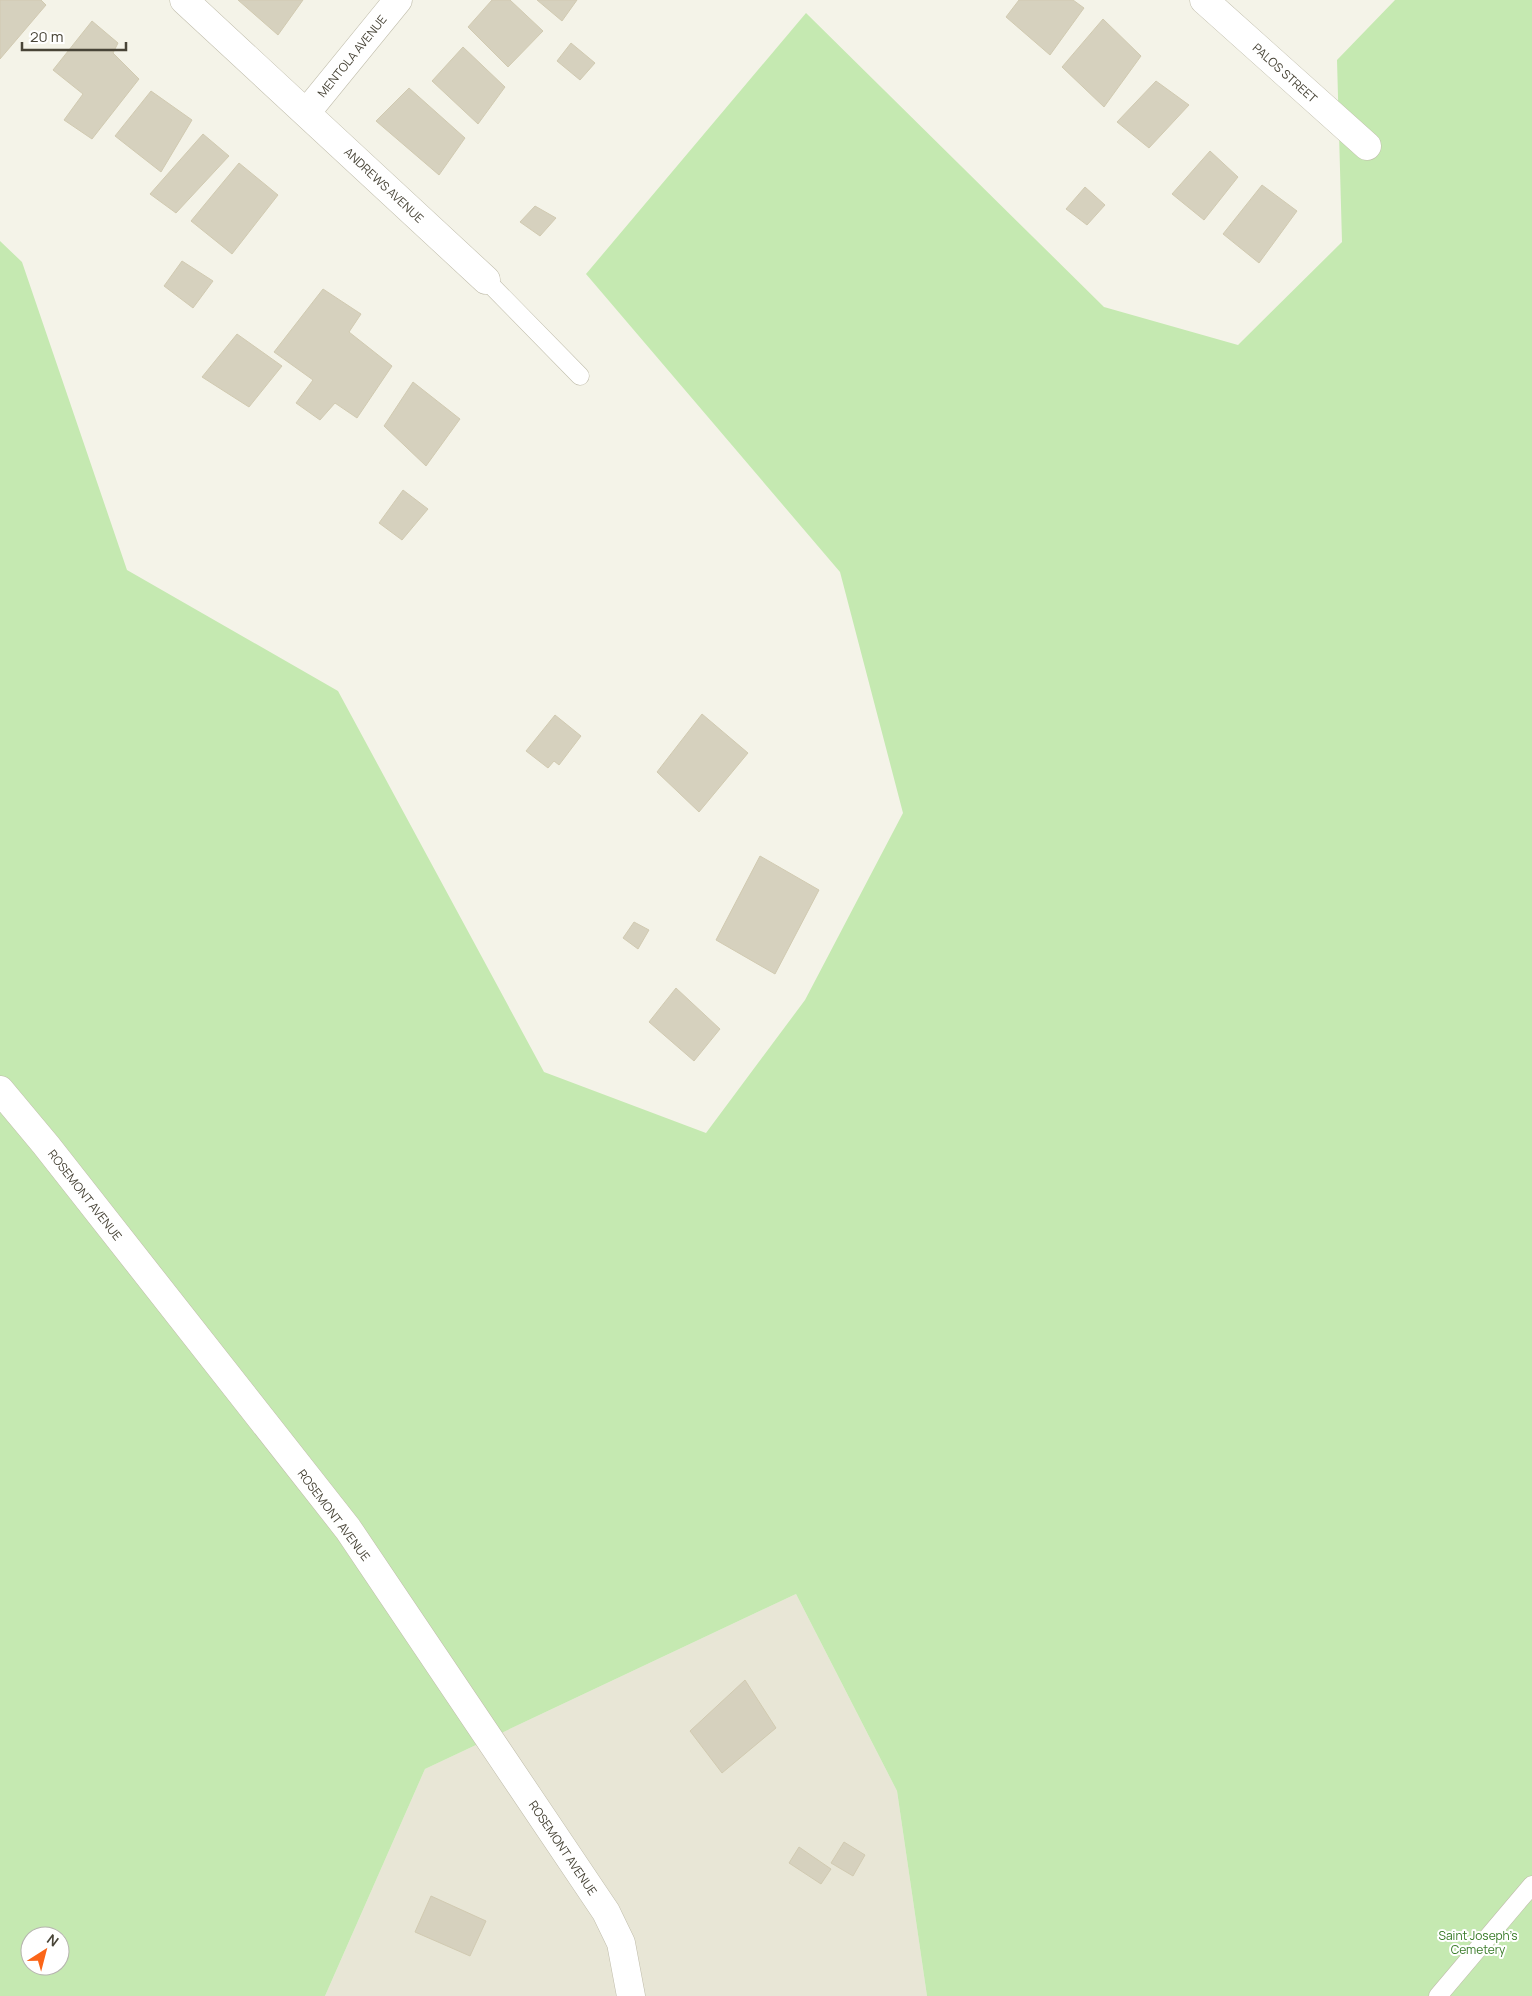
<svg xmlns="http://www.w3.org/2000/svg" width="1532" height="1996" font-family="Manrope,sans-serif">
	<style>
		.residential { fill: #e8e6d6 }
		.green { fill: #c5e9b1; fill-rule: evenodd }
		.building { fill: #d6d1be; stroke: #d1cab1 }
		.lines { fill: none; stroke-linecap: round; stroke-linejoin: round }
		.service-casing { stroke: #c0bdab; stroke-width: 19 }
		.minor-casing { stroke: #c0bdab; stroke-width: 29 }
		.service { stroke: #fff; stroke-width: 18 }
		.minor { stroke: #fff; stroke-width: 28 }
		.labels { text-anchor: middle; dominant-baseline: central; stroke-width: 4; stroke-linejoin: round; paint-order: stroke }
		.street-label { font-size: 12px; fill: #484437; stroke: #fff }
		.park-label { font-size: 12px; fill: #397b29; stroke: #fff }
	</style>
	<rect width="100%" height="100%" fill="#f4f3e8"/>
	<path class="residential" d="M 796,1594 L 897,1791 L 927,1996 L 325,1996 L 425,1769 Z"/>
	<path class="green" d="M 1395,0 L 1532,0 L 1532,1996 L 927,1996 L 897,1791 L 796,1594 L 425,1769 L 325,1996 L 0,1996 L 0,241 L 22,262 L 127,570 L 338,691 L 544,1072 L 706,1133 L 805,1000 L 903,813 L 840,572 L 586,274 L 806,13 L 1104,307 L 1238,345 L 1342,242 L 1337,60 ZM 30,1936 L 60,1936 L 60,1966 L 30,1966 Z"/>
	<path class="building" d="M 0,0 L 41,0 L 46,5 L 0,59 Z
		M 238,0 L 303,0 L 278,35 Z
		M 492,0 L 510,0 L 543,31 L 508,67 L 468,27 Z
		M 537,0 L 577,0 L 562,21 Z
		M 1019,0 L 1073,0 L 1084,8 L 1050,55 L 1006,17 Z
		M 1103,19 L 1141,56 L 1104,107 L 1062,67 Z
		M 92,21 L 118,43 L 113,53 L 139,79 L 92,139 L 64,120 L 83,94 L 53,70 Z
		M 571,43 L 595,63 L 580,80 L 557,61 Z
		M 463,47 L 505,87 L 478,124 L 432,81 Z
		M 1156,81 L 1189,105 L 1149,148 L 1117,122 Z
		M 409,88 L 465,138 L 439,175 L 376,121 Z
		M 151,91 L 192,120 L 161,172 L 115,136 Z
		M 203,134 L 229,156 L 176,213 L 150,194 Z
		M 1210,151 L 1238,177 L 1204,220 L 1172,194 Z
		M 239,163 L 278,195 L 232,254 L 191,221 Z
		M 1262,185 L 1297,211 L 1259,263 L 1223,234 Z
		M 1085,187 L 1105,205 L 1087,225 L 1066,209 Z
		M 535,206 L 556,218 L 540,236 L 520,222 Z
		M 182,261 L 213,281 L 193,308 L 164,286 Z
		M 323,289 L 361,314 L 349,332 L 392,366 L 357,418 L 335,403 L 320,420 L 296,403 L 313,380 L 274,352 Z
		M 237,334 L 282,366 L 249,407 L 202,377 Z
		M 413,382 L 460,419 L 426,466 L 384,426 Z
		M 403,490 L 428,509 L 402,540 L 379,523 Z
		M 702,714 L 748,753 L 699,812 L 657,772 Z
		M 555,715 L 581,736 L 559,765 L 554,761 L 548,768 L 526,751 Z
		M 760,856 L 819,890 L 775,974 L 716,940 Z
		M 634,922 L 649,930 L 638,949 L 623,938 Z
		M 676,988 L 720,1029 L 694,1061 L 649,1022 Z
		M 745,1680 L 776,1728 L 722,1773 L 690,1731 Z
		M 844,1842 L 865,1855 L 853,1876 L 831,1863 Z
		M 799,1847 L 831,1869 L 821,1884 L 789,1863 Z
		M 431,1896 L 486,1921 L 470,1956 L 415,1932 Z"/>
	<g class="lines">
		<defs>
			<path id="service" d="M 486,280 L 580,376
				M 1438,1996 L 1532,1885"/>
			<path id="minor" d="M 184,0 L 486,280
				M 1204,0 L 1367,146
				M 306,113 L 398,0
				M 0,1090 L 46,1145 L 348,1529 L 606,1912 L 621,1943 L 631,1996"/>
		</defs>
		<use href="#service" class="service-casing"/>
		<use href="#minor" class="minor-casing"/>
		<use href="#service" class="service"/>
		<use href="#minor" class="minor"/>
	</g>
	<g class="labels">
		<g class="street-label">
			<text transform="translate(352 56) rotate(-51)">MENTOLA AVENUE</text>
			<text transform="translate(1285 73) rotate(42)">PALOS STREET</text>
			<text transform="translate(384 185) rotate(43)">ANDREWS AVENUE</text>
			<text transform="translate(85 1195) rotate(52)">ROSEMONT AVENUE</text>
			<text transform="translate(334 1515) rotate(53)">ROSEMONT AVENUE</text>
			<text transform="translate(563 1848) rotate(56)">ROSEMONT AVENUE</text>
		</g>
		<g class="park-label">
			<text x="1478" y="1935">Saint Joseph’s<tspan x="1478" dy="14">Cemetery</tspan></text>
		</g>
	</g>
	<g transform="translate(45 1951) rotate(36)"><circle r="24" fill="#ffffff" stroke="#b6b4af"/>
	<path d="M0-4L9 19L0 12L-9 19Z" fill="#fb6518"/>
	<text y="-8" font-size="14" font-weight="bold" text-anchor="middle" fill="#484437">N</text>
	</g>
	<path d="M22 42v8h104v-8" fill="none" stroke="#484437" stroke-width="2.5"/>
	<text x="30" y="42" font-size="15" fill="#484437" stroke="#ffffff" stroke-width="4" paint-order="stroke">20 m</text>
</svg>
